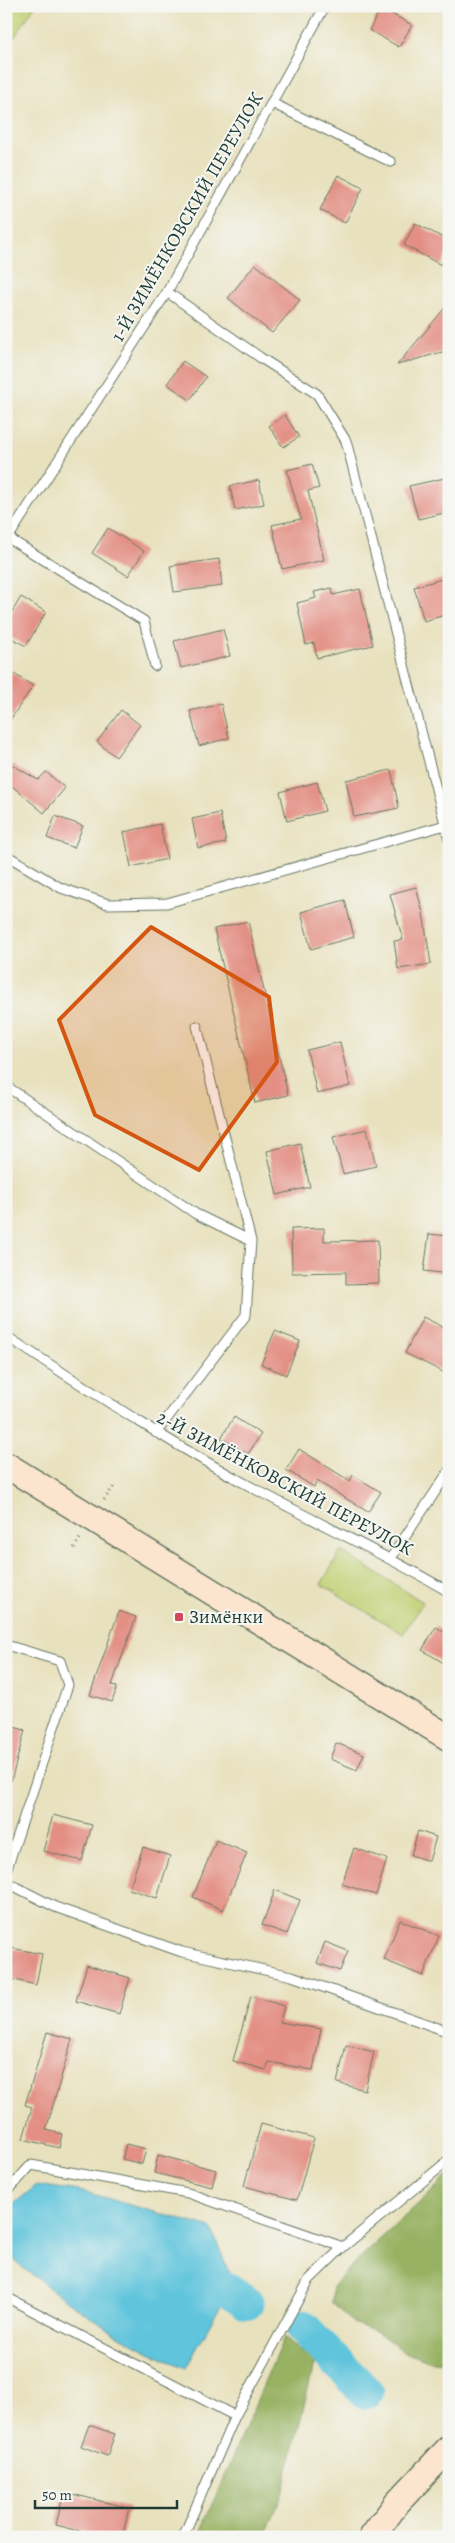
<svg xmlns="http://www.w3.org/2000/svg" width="455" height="2543" font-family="Alegreya,serif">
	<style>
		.green { fill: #c0cf71; stroke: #708652 }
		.forest { fill: #98b263; stroke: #5c784c }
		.water { fill: #5fc4dc; stroke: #3f8088 }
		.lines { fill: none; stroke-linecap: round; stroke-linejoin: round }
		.river { stroke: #5fc4dc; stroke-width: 34 }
		.building { fill: #e38f84 }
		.lane-casing { stroke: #657664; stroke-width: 11 }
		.secondary-casing { stroke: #657664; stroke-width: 28 }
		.path { stroke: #657664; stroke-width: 3; stroke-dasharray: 1 4; stroke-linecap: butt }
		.lane { stroke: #fff; stroke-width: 9 }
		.secondary { stroke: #fbe5cf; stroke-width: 25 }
		.marked { fill: #d45610; fill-opacity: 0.2; stroke: #d45610; stroke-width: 4; stroke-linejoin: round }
		.poi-dot { fill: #d1495b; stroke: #f6f6f2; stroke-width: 2 }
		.labels { text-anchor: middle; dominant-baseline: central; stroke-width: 4; stroke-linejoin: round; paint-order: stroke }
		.street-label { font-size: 19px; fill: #1f3d34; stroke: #f6f6f2 }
		.poi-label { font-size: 19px; fill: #1f3d34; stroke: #f6f6f2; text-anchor: start }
	</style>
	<rect width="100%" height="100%" fill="#f6f6f2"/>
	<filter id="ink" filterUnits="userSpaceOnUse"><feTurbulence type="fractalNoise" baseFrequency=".02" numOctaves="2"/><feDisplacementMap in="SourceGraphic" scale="10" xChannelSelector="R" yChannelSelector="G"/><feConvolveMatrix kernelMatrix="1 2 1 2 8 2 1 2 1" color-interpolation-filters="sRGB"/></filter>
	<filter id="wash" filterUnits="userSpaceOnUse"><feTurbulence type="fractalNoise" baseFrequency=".0096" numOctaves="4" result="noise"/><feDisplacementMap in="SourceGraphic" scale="20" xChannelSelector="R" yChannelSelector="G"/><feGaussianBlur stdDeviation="1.12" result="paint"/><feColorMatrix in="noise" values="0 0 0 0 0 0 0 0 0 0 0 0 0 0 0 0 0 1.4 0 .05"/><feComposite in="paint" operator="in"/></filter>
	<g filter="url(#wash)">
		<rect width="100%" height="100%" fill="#e8e1bd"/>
		<path class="green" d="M 6,6 L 35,6 L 6,50 Z
			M 341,1551 L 423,1602 L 403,1634 L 321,1584 Z"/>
		<path class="forest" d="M 449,2175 L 449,2364 L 428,2361 L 402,2351 L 379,2333 L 353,2323 L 332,2303 L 333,2287 L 346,2271 Z
			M 284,2337 L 315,2361 L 282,2494 L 265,2537 L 198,2537 Z"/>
		<path class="water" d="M 37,2185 L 85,2192 L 211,2228 L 231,2278 L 229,2290 L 186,2368 C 136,2349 78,2312 37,2278 C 29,2272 19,2266 13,2258 C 4,2247 6,2224 6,2210 Z"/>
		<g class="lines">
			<path class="river" d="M 186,2276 L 229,2290 L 247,2303
				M 302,2326 L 366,2392"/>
		</g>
		<g id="blocks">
			<path class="building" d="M 381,8 L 412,25 L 399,47 L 369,30 Z
				M 338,175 L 363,188 L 345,223 L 320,210 Z
				M 415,223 L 449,241 L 449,251 L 441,265 L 404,245 Z
				M 255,264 L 300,300 L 272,333 L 228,298 Z
				M 449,303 L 449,350 L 397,365 Z
				M 183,361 L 206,377 L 190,400 L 167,384 Z
				M 285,415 L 299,437 L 283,447 L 269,426 Z
				M 312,464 L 319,488 L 308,491 L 324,560 L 282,569 L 272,525 L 301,519 L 287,470 Z
				M 449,477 L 449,512 L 418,519 L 409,486 Z
				M 259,480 L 264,504 L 235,510 L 230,486 Z
				M 108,528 L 144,551 L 128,576 L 92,553 Z
				M 219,559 L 222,586 L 174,592 L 170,566 Z
				M 445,578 L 449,591 L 449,614 L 424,621 L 414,587 Z
				M 332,588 L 333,595 L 360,589 L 373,645 L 317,658 L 314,643 L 306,645 L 297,603 L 316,598 L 314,592 Z
				M 21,597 L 46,612 L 26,646 L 6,635 L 6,622 Z
				M 223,629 L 230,656 L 181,668 L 174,641 Z
				M 6,669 L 33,686 L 6,726 Z
				M 221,704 L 229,738 L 199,746 L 190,711 Z
				M 121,710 L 140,725 L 116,757 L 97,742 Z
				M 6,761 L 38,780 L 46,772 L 65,788 L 44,813 L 6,781 Z
				M 391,770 L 399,808 L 354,817 L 346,780 Z
				M 317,782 L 325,811 L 287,821 L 280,792 Z
				M 220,813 L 226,843 L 198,848 L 192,819 Z
				M 55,816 L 83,826 L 74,848 L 47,838 Z
				M 160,824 L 167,859 L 131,867 L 124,832 Z
				M 416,887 L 423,913 L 431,964 L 398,969 L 394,941 L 403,940 L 390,894 Z
				M 345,900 L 354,937 L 311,949 L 301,912 Z
				M 248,921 L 288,1095 L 255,1103 L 214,929 Z
				M 340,1042 L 350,1086 L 317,1094 L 307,1050 Z
				M 367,1129 L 376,1166 L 343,1174 L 333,1137 Z
				M 300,1143 L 310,1187 L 277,1195 L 267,1151 Z
				M 324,1228 L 324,1241 L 378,1240 L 379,1283 L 346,1284 L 346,1272 L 292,1273 L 291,1229 Z
				M 429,1234 L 449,1236 L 449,1274 L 424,1271 Z
				M 423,1317 L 449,1330 L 449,1375 L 405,1353 Z
				M 275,1331 L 300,1341 L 286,1375 L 261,1364 Z
				M 234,1417 L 261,1434 L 248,1454 L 221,1438 Z
				M 299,1449 L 350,1481 L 353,1475 L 381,1492 L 368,1512 L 317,1481 L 314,1487 L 286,1470 Z
				M 119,1611 L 136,1617 L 112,1685 L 117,1687 L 112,1702 L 90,1695 Z
				M 436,1627 L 449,1635 L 449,1666 L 422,1650 Z
				M 6,1725 L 25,1730 L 11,1781 L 6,1780 Z
				M 336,1743 L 364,1754 L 357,1770 L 330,1759 Z
				M 53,1815 L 92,1825 L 82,1861 L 43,1851 Z
				M 418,1831 L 436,1837 L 429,1861 L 411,1855 Z
				M 216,1840 L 247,1853 L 223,1910 L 193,1897 Z
				M 143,1847 L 170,1856 L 157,1898 L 129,1889 Z
				M 354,1848 L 387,1859 L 376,1895 L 342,1884 Z
				M 275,1890 L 300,1900 L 287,1934 L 262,1925 Z
				M 400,1920 L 439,1936 L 423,1976 L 384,1960 Z
				M 325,1942 L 348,1951 L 340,1971 L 317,1963 Z
				M 6,1947 L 42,1954 L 36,1985 L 6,1978 Z
				M 87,1965 L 130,1978 L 119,2014 L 76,2001 Z
				M 251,1996 L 284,2006 L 280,2022 L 321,2029 L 313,2070 L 269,2062 L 266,2070 L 233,2061 Z
				M 47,2032 L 72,2039 L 46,2130 L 62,2134 L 59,2148 L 23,2139 L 32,2107 L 25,2105 Z
				M 346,2045 L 374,2052 L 365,2090 L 337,2083 Z
				M 261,2124 L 314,2138 L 297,2200 L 244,2186 Z
				M 126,2144 L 146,2149 L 142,2164 L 122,2159 Z
				M 158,2155 L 216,2170 L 212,2187 L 154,2173 Z
				M 89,2425 L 115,2434 L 107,2456 L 81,2446 Z
				M 64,2492 L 129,2508 L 122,2537 L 103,2537 L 56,2525 Z"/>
		</g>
	</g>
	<g filter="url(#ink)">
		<use href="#blocks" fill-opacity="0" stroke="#657664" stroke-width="1"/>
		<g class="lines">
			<defs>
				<path id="lane" d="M 272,103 L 391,162
					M 167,292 L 261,358 L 317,394 L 346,441 L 449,839
					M 8,538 L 144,621 L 155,666
					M 6,541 L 167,292 L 325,6
					M 6,855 L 61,888 L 108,904 L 167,903 L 449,824
					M 197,1026 L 251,1241
					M 6,1086 L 196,1214 L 251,1241 L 246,1315 L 156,1433
					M 6,1336 C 88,1389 169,1443 255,1489 C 319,1524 385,1554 449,1592
					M 391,1558 L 449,1471
					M 6,1645 L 60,1661 L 68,1685 L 6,1871
					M 6,1882 L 55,1907 L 182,1952 L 292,1976 L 449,2032
					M 6,2193 L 31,2165 L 188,2193 L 343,2247
					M 6,2297 L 235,2416
					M 183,2537 L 235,2416 L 309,2280 L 343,2247 L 449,2160"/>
				<path id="secondary" d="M 6,1465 L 449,1738
					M 372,2537 L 397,2503 L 449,2448"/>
			</defs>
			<use href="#lane" class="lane-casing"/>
			<use href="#secondary" class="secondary-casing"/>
			<path class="path" d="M 104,1500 L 114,1486
				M 74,1548 L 81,1537"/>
			<use href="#lane" class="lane"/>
			<use href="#secondary" class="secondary"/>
		</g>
	</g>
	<path class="marked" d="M 151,927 L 269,997 L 277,1062 L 199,1170 L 95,1115 L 59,1020 Z"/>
	<rect class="poi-dot" x="174" y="1612" width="10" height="10" rx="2.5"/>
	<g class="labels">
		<g class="street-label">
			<text transform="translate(187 217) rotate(-60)">1-Й ЗИМЁНКОВСКИЙ ПЕРЕУЛОК</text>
			<text transform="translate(285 1483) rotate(28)">2-Й ЗИМЁНКОВСКИЙ ПЕРЕУЛОК</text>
		</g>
		<g class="poi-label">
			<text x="189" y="1617">Зимёнки</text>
		</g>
	</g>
	<rect width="455" height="2543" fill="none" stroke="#f6f6f2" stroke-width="25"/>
	<path d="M35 2500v8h142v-8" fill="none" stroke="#1f3d34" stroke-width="2.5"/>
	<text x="42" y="2500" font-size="15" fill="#1f3d34" stroke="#f6f6f2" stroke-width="4" paint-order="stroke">50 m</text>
</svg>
